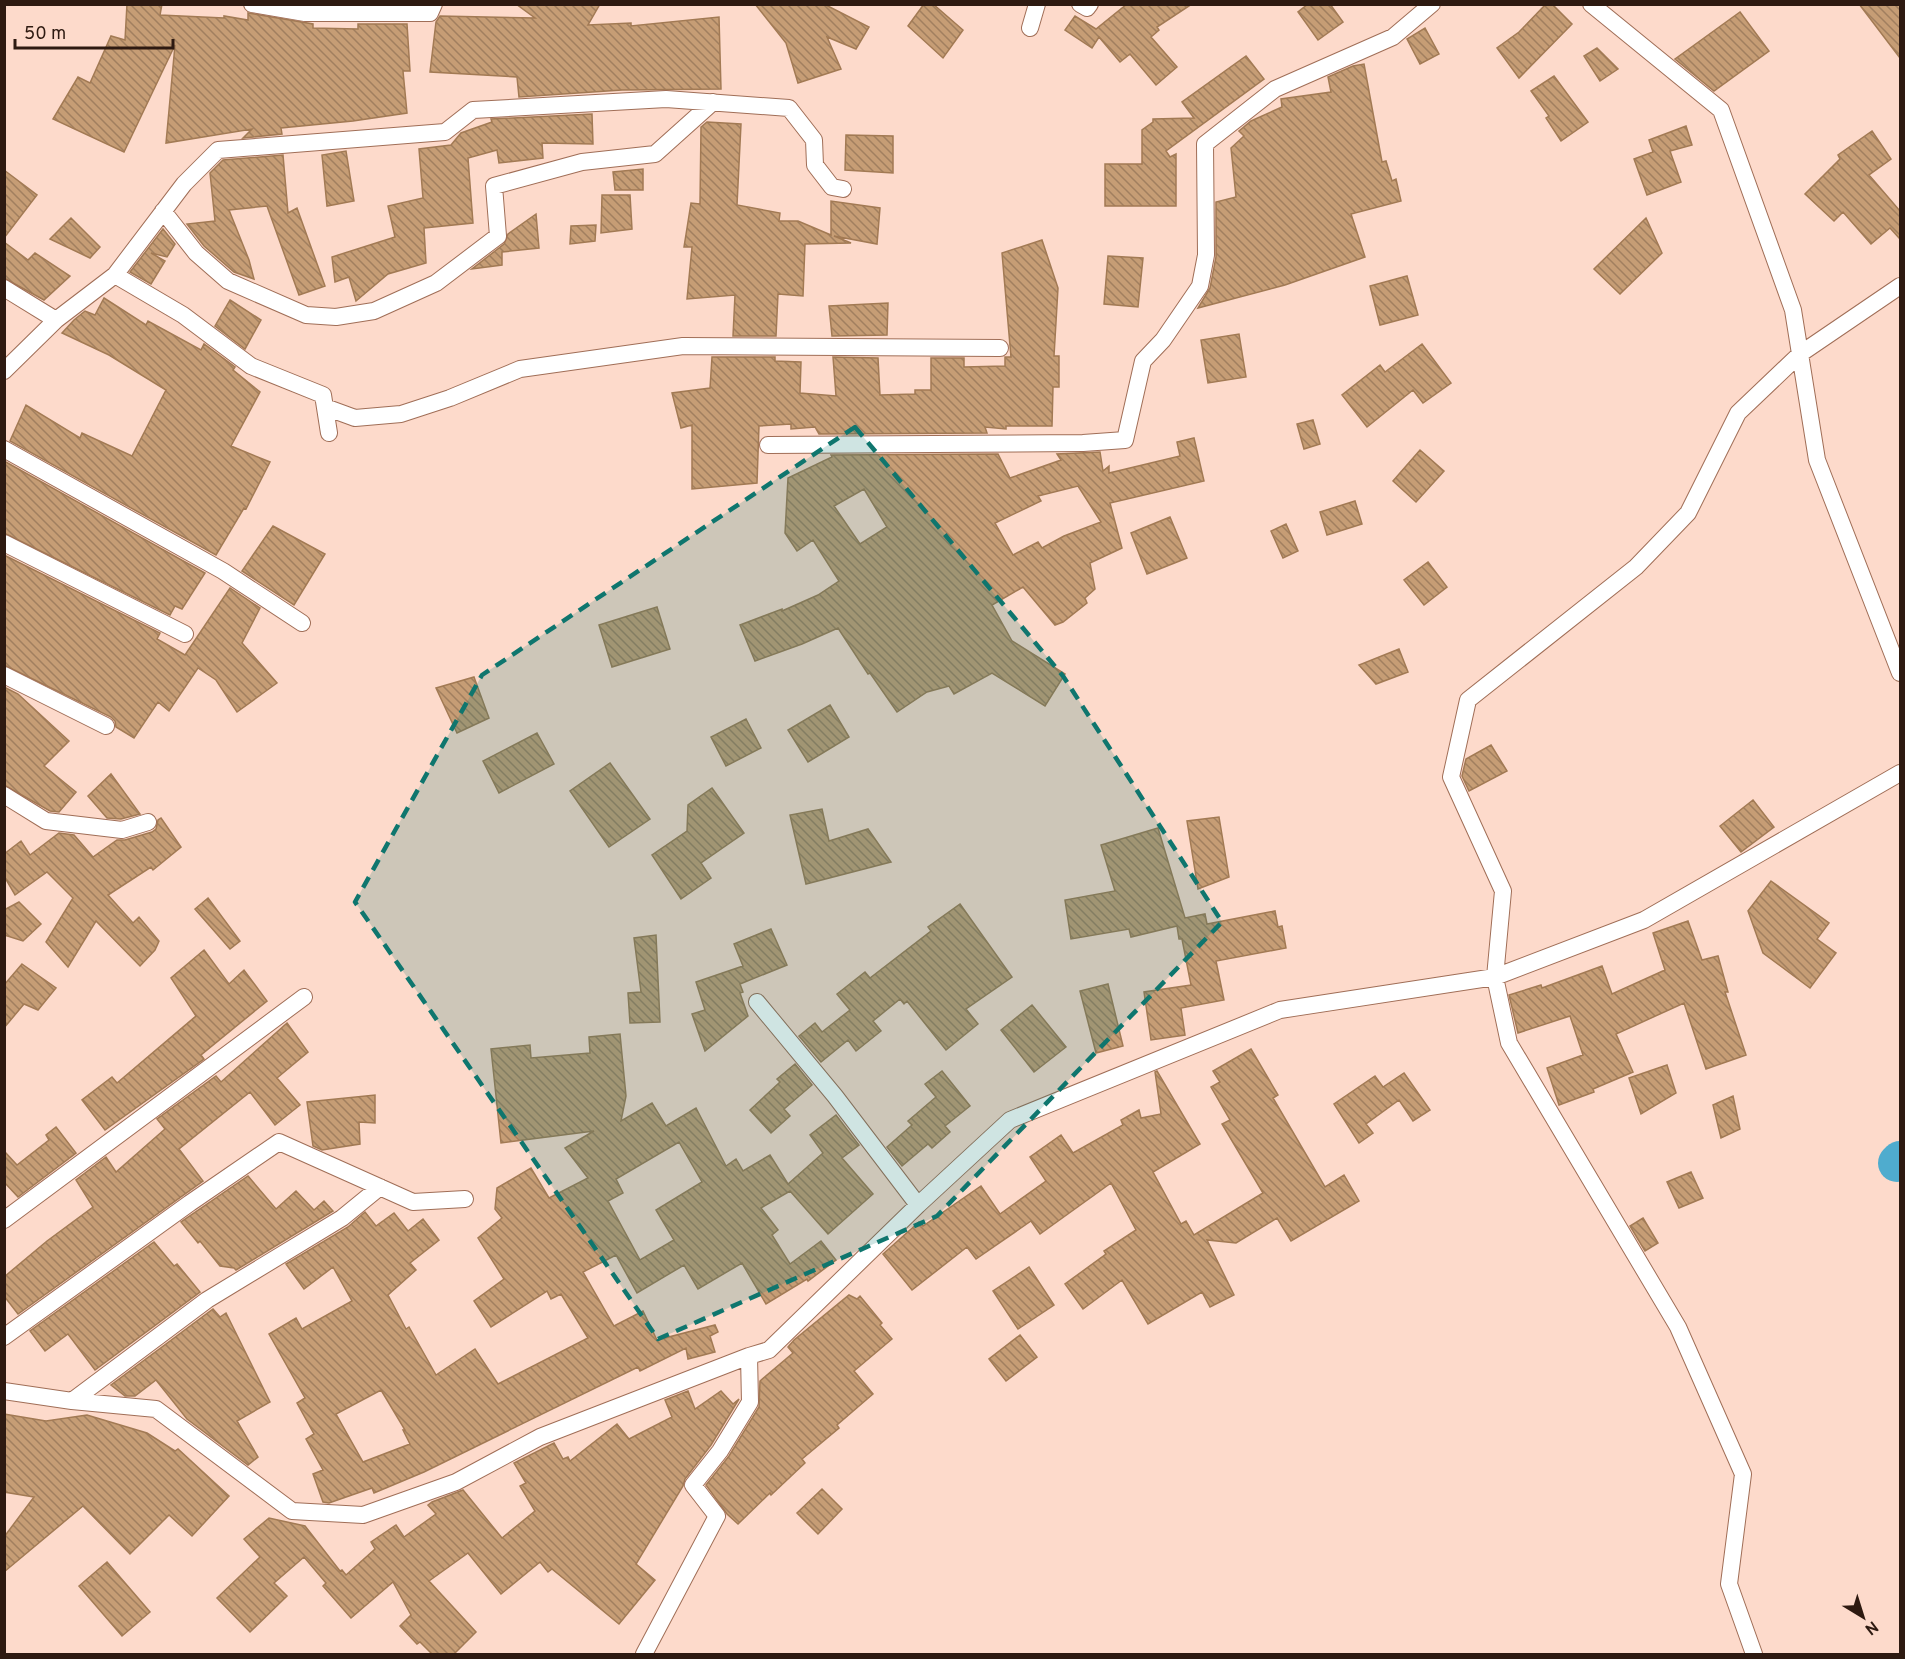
<svg xmlns="http://www.w3.org/2000/svg" width="1905" height="1659" font-family="Overpass,sans-serif">
	<style>
		.lines { fill: none; stroke-linecap: round; stroke-linejoin: round }
		.river { stroke: #4facce; stroke-width: 38 }
		.building { fill: url(#building-back-hatch); stroke: #a27a54; stroke-width: 1.5; fill-rule: evenodd }
		.street-casing { stroke: #a06e57; stroke-width: 18 }
		.street { stroke: #fff; stroke-width: 16 }
		.marked { fill: #0f766e; fill-opacity: 0.2; stroke: #0f766e; stroke-width: 4.5; stroke-dasharray: 12 8; stroke-linejoin: round }
	</style>
	<defs>
		<pattern id="building-back-hatch" width="6" height="6" patternUnits="userSpaceOnUse" patternTransform="scale(1.5)"><rect width="6" height="6" fill="#c69d75"/><path d="M-1 5l2 2M0 0l6 6M5-1l2 2" fill="none" stroke="#a17f5f"/></pattern>
	</defs>
	<rect width="100%" height="100%" fill="#fddacb"/>
	<g class="lines">
		<path class="river" d="M 1897,1163 L 1900,1160"/>
	</g>
	<path class="building" d="M 127,4 L 162,4 L 160,15 L 224,18 L 224,16 L 248,20 L 248,13 L 313,24 L 313,28 L 358,29 L 358,24 L 407,24 L 410,71 L 403,71 L 407,113 L 353,121 L 281,128 L 282,134 L 243,138 L 252,129 L 166,143 L 175,45 L 124,152 L 53,119 L 78,77 L 90,83 L 111,36 L 125,40 Z
		M 516,4 L 600,4 L 588,25 L 631,23 L 631,26 L 719,17 L 721,89 L 622,90 L 519,97 L 517,77 L 430,72 L 436,22 L 440,16 L 535,18 Z
		M 755,4 L 824,4 L 869,27 L 856,49 L 827,37 L 841,69 L 798,83 L 786,43 Z
		M 924,4 L 933,4 L 963,30 L 943,58 L 908,26 Z
		M 1127,4 L 1192,4 L 1157,27 L 1159,30 L 1151,37 L 1177,67 L 1156,85 L 1130,54 L 1120,62 L 1099,37 L 1092,48 L 1065,30 L 1075,16 L 1096,29 Z
		M 1308,4 L 1330,4 L 1343,22 L 1318,40 L 1298,12 Z
		M 1546,4 L 1552,4 L 1572,24 L 1519,78 L 1497,48 L 1519,32 Z
		M 1859,4 L 1900,4 L 1900,58 Z
		M 1740,12 L 1769,51 L 1714,91 L 1675,59 Z
		M 1425,28 L 1439,54 L 1420,64 L 1407,39 Z
		M 1597,48 L 1618,69 L 1600,81 L 1584,56 Z
		M 1246,56 L 1264,79 L 1166,151 L 1170,157 L 1176,154 L 1176,206 L 1105,206 L 1105,164 L 1142,164 L 1142,130 L 1153,122 L 1153,119 L 1194,118 L 1182,102 Z
		M 1364,64 L 1382,162 L 1386,161 L 1392,181 L 1396,179 L 1401,201 L 1351,214 L 1365,257 L 1285,285 L 1198,308 L 1210,288 L 1216,257 L 1216,202 L 1236,197 L 1231,148 L 1244,136 L 1239,131 L 1251,121 L 1282,107 L 1281,99 L 1331,92 L 1328,77 L 1353,66 Z
		M 1554,76 L 1588,122 L 1561,141 L 1546,118 L 1549,116 L 1531,91 Z
		M 592,114 L 593,144 L 542,143 L 543,158 L 499,163 L 497,150 L 468,158 L 473,223 L 424,228 L 426,263 L 388,274 L 356,301 L 349,277 L 335,282 L 332,257 L 395,237 L 388,206 L 423,198 L 419,149 L 451,145 L 461,133 L 492,122 L 491,119 Z
		M 707,122 L 741,124 L 737,205 L 780,213 L 779,221 L 798,221 L 831,235 L 831,201 L 880,208 L 877,244 L 834,236 L 851,243 L 805,244 L 803,296 L 778,294 L 776,336 L 733,336 L 735,295 L 687,299 L 692,247 L 684,247 L 691,203 L 700,204 L 701,127 Z
		M 1686,126 L 1692,145 L 1670,151 L 1681,182 L 1647,195 L 1634,159 L 1653,152 L 1649,140 Z
		M 1872,131 L 1891,159 L 1869,175 L 1900,211 L 1900,239 L 1890,228 L 1871,244 L 1843,212 L 1834,221 L 1805,194 L 1840,159 L 1838,155 Z
		M 846,135 L 893,136 L 893,173 L 845,170 Z
		M 346,151 L 354,201 L 327,206 L 322,155 Z
		M 283,155 L 288,213 L 297,208 L 325,286 L 299,295 L 267,206 L 229,210 L 249,260 L 254,279 L 234,272 L 204,246 L 187,224 L 215,221 L 210,173 L 223,160 Z
		M 643,169 L 643,190 L 615,190 L 613,172 Z
		M 4,170 L 37,195 L 4,238 Z
		M 602,195 L 630,195 L 632,229 L 601,233 Z
		M 536,214 L 539,248 L 502,252 L 502,265 L 472,269 L 504,244 L 508,234 Z
		M 71,218 L 100,247 L 90,258 L 50,239 Z
		M 1646,218 L 1662,253 L 1620,294 L 1594,269 Z
		M 596,225 L 595,241 L 570,244 L 571,226 Z
		M 163,229 L 175,244 L 167,257 L 151,253 L 165,261 L 151,284 L 130,272 Z
		M 1042,240 L 1058,288 L 1054,356 L 1059,356 L 1059,387 L 1053,387 L 1052,426 L 1006,426 L 1006,429 L 985,427 L 987,433 L 819,434 L 815,427 L 791,429 L 791,424 L 759,426 L 757,483 L 692,489 L 692,425 L 681,428 L 672,393 L 710,388 L 712,357 L 775,357 L 775,361 L 801,362 L 800,393 L 836,396 L 833,357 L 878,358 L 880,395 L 915,394 L 915,390 L 931,390 L 931,358 L 964,358 L 964,367 L 1005,366 L 1005,357 L 1011,357 L 1002,253 Z
		M 4,242 L 28,260 L 35,253 L 70,276 L 44,300 L 4,278 Z
		M 1108,256 L 1143,258 L 1138,307 L 1104,304 Z
		M 1407,276 L 1418,315 L 1380,325 L 1370,286 Z
		M 104,298 L 146,325 L 148,321 L 201,350 L 204,344 L 235,367 L 233,370 L 260,392 L 231,446 L 270,462 L 246,509 L 244,508 L 216,555 L 10,441 L 26,405 L 80,438 L 82,433 L 132,456 L 166,390 L 109,355 L 62,333 L 74,320 L 85,311 L 95,315 Z
		M 230,300 L 261,320 L 245,349 L 215,326 Z
		M 888,303 L 887,335 L 832,336 L 829,306 Z
		M 1239,334 L 1246,377 L 1208,383 L 1201,340 Z
		M 1422,344 L 1451,383 L 1423,403 L 1413,390 L 1367,427 L 1342,395 L 1380,365 L 1385,372 Z
		M 1313,420 L 1320,444 L 1304,449 L 1297,424 Z
		M 1194,438 L 1204,481 L 1110,503 L 1122,548 L 1090,563 L 1095,589 L 1085,598 L 1087,603 L 1063,622 L 1055,625 L 1023,587 L 992,605 L 1012,641 L 1065,674 L 1045,706 L 992,673 L 954,694 L 949,686 L 927,692 L 897,712 L 870,673 L 868,674 L 838,628 L 802,644 L 755,661 L 740,625 L 782,609 L 782,611 L 818,595 L 839,581 L 813,540 L 797,551 L 785,533 L 788,478 L 832,457 L 831,455 L 998,454 L 1010,478 L 1061,460 L 1057,454 L 1100,452 L 1103,471 L 1109,466 L 1109,473 L 1180,456 L 1177,442 ZM 1078,486 L 1101,522 L 1064,536 L 1042,548 L 1038,542 L 1013,555 L 995,523 L 1041,501 L 1038,496 ZM 864,489 L 887,527 L 860,544 L 834,506 Z
		M 1420,450 L 1444,471 L 1416,502 L 1393,481 Z
		M 4,461 L 205,573 L 182,609 L 175,606 L 170,615 L 4,533 Z
		M 1355,501 L 1362,524 L 1327,535 L 1320,512 Z
		M 1170,517 L 1187,558 L 1147,574 L 1131,533 Z
		M 1286,524 L 1298,551 L 1283,558 L 1271,531 Z
		M 273,526 L 325,554 L 294,605 L 242,571 Z
		M 4,555 L 160,633 L 157,639 L 185,655 L 230,588 L 260,608 L 242,643 L 277,683 L 237,712 L 216,680 L 198,668 L 169,711 L 158,702 L 134,738 L 116,727 L 115,721 L 111,717 L 4,665 Z
		M 1428,562 L 1447,587 L 1424,605 L 1404,580 Z
		M 657,607 L 670,649 L 612,667 L 599,625 Z
		M 1399,649 L 1408,672 L 1376,684 L 1359,665 Z
		M 474,677 L 489,718 L 457,733 L 436,688 Z
		M 4,687 L 18,694 L 69,741 L 44,766 L 76,792 L 59,812 L 50,811 L 4,785 Z
		M 830,705 L 849,737 L 808,762 L 788,730 Z
		M 746,719 L 761,748 L 726,766 L 711,737 Z
		M 537,733 L 554,764 L 499,793 L 483,761 Z
		M 1491,745 L 1507,771 L 1469,791 L 1462,776 L 1466,759 Z
		M 610,763 L 650,819 L 609,847 L 570,791 Z
		M 111,774 L 140,814 L 121,819 L 107,818 L 88,796 Z
		M 712,788 L 744,833 L 701,863 L 711,878 L 681,899 L 652,855 L 687,831 L 688,805 Z
		M 1753,800 L 1774,827 L 1741,852 L 1720,826 Z
		M 822,809 L 829,841 L 868,829 L 891,862 L 806,884 L 790,815 Z
		M 1219,817 L 1229,877 L 1198,889 L 1187,821 Z
		M 161,818 L 181,847 L 153,870 L 151,867 L 108,895 L 133,923 L 139,917 L 159,941 L 155,950 L 140,966 L 96,921 L 68,967 L 46,942 L 73,898 L 47,872 L 15,895 L 4,876 L 4,854 L 21,841 L 30,855 L 59,833 L 74,835 L 93,857 L 117,840 L 125,840 L 152,832 L 156,829 L 158,820 Z
		M 1158,828 L 1185,918 L 1205,914 L 1207,924 L 1275,911 L 1278,927 L 1282,926 L 1286,948 L 1216,961 L 1224,1000 L 1181,1008 L 1185,1035 L 1151,1040 L 1144,992 L 1191,985 L 1182,939 L 1179,939 L 1177,926 L 1131,937 L 1129,929 L 1071,939 L 1065,900 L 1115,891 L 1101,845 Z
		M 1771,881 L 1829,923 L 1817,939 L 1836,953 L 1810,988 L 1763,953 L 1748,911 Z
		M 208,898 L 240,941 L 230,949 L 195,909 Z
		M 19,902 L 41,924 L 23,941 L 4,935 L 4,910 Z
		M 960,904 L 1012,977 L 966,1009 L 978,1024 L 946,1050 L 907,1001 L 904,1004 L 900,999 L 873,1021 L 881,1031 L 856,1051 L 848,1040 L 821,1062 L 799,1036 L 815,1023 L 822,1032 L 850,1010 L 837,994 L 865,972 L 870,978 L 931,931 L 928,927 Z
		M 1688,921 L 1702,960 L 1718,956 L 1728,992 L 1725,992 L 1746,1055 L 1706,1069 L 1684,1003 L 1616,1034 L 1633,1072 L 1593,1089 L 1594,1092 L 1559,1105 L 1547,1068 L 1583,1055 L 1570,1016 L 1518,1033 L 1509,995 L 1541,985 L 1542,988 L 1602,966 L 1612,994 L 1665,970 L 1653,933 Z
		M 771,929 L 787,965 L 740,984 L 743,992 L 740,993 L 748,1016 L 705,1051 L 692,1014 L 705,1010 L 696,982 L 743,966 L 734,944 Z
		M 656,935 L 660,1022 L 630,1023 L 628,993 L 641,992 L 634,938 Z
		M 204,950 L 229,984 L 244,970 L 267,1001 L 201,1055 L 204,1059 L 105,1130 L 82,1100 L 112,1077 L 117,1083 L 196,1016 L 171,978 Z
		M 22,964 L 56,988 L 38,1010 L 24,1004 L 4,1028 L 4,985 Z
		M 1108,984 L 1123,1046 L 1096,1053 L 1080,991 Z
		M 1032,1005 L 1066,1047 L 1034,1072 L 1001,1030 Z
		M 287,1023 L 308,1052 L 277,1078 L 300,1105 L 275,1125 L 250,1092 L 179,1149 L 203,1181 L 18,1314 L 4,1296 L 4,1277 L 47,1241 L 93,1207 L 76,1180 L 106,1157 L 116,1172 L 165,1129 L 157,1119 L 216,1076 L 221,1082 Z
		M 620,1034 L 626,1096 L 621,1121 L 652,1103 L 666,1126 L 696,1108 L 726,1166 L 736,1159 L 743,1171 L 770,1155 L 788,1184 L 823,1153 L 810,1135 L 836,1115 L 859,1145 L 842,1158 L 873,1194 L 828,1234 L 790,1191 L 761,1208 L 778,1230 L 772,1235 L 790,1264 L 821,1241 L 836,1260 L 808,1281 L 807,1279 L 766,1304 L 742,1263 L 698,1289 L 684,1265 L 637,1293 L 616,1255 L 583,1272 L 614,1326 L 643,1311 L 657,1340 L 715,1325 L 718,1332 L 710,1336 L 715,1352 L 688,1359 L 686,1348 L 640,1371 L 638,1367 L 424,1472 L 374,1493 L 372,1488 L 329,1503 L 323,1502 L 313,1474 L 323,1470 L 306,1439 L 314,1434 L 297,1403 L 305,1398 L 269,1334 L 296,1318 L 302,1329 L 352,1301 L 333,1267 L 304,1289 L 286,1264 L 348,1227 L 365,1212 L 376,1226 L 394,1213 L 408,1231 L 423,1219 L 439,1240 L 410,1263 L 416,1270 L 388,1295 L 406,1329 L 409,1327 L 436,1375 L 475,1349 L 498,1384 L 588,1338 L 561,1294 L 551,1299 L 547,1291 L 491,1327 L 474,1301 L 504,1279 L 478,1238 L 502,1218 L 495,1209 L 497,1188 L 531,1168 L 549,1198 L 588,1178 L 565,1148 L 594,1131 L 501,1143 L 491,1049 L 530,1045 L 531,1058 L 590,1053 L 589,1037 ZM 679,1142 L 702,1182 L 656,1210 L 674,1240 L 640,1260 L 608,1201 L 623,1193 L 616,1179 ZM 381,1390 L 405,1430 L 403,1430 L 410,1444 L 363,1462 L 336,1414 Z
		M 1251,1049 L 1278,1095 L 1273,1098 L 1325,1187 L 1344,1175 L 1359,1201 L 1291,1241 L 1277,1218 L 1236,1243 L 1207,1240 L 1234,1295 L 1210,1307 L 1202,1292 L 1148,1324 L 1122,1280 L 1083,1309 L 1065,1284 L 1106,1254 L 1104,1251 L 1136,1230 L 1111,1183 L 1040,1234 L 1031,1221 L 976,1259 L 967,1247 L 912,1290 L 883,1254 L 919,1222 L 923,1226 L 981,1186 L 1000,1214 L 1046,1181 L 1030,1157 L 1061,1135 L 1073,1153 L 1123,1125 L 1121,1120 L 1139,1110 L 1141,1118 L 1161,1114 L 1155,1072 L 1157,1071 L 1200,1144 L 1153,1172 L 1181,1224 L 1186,1221 L 1194,1235 L 1263,1193 L 1222,1124 L 1230,1120 L 1211,1087 L 1220,1082 L 1213,1071 Z
		M 795,1064 L 812,1085 L 784,1109 L 790,1116 L 771,1133 L 750,1110 L 780,1082 L 777,1079 Z
		M 1667,1065 L 1676,1093 L 1641,1114 L 1629,1078 Z
		M 942,1071 L 970,1106 L 945,1126 L 950,1132 L 932,1148 L 928,1144 L 902,1166 L 887,1147 L 912,1125 L 908,1121 L 936,1097 L 925,1084 Z
		M 1404,1073 L 1430,1110 L 1413,1121 L 1399,1100 L 1366,1124 L 1373,1133 L 1359,1143 L 1334,1104 L 1375,1076 L 1383,1087 Z
		M 375,1095 L 375,1123 L 359,1122 L 360,1144 L 322,1150 L 313,1146 L 307,1102 Z
		M 1733,1096 L 1740,1129 L 1721,1138 L 1713,1105 Z
		M 56,1127 L 76,1153 L 18,1197 L 4,1182 L 4,1151 L 17,1165 L 49,1140 L 46,1135 Z
		M 1691,1172 L 1703,1198 L 1679,1208 L 1667,1182 Z
		M 248,1176 L 276,1209 L 296,1191 L 314,1210 L 324,1201 L 333,1211 L 236,1270 L 234,1268 L 220,1266 L 200,1241 L 198,1243 L 181,1222 Z
		M 1643,1218 L 1658,1243 L 1645,1251 L 1630,1226 Z
		M 154,1242 L 174,1266 L 177,1264 L 200,1292 L 95,1370 L 68,1334 L 45,1351 L 30,1331 Z
		M 1029,1267 L 1054,1305 L 1018,1329 L 993,1291 Z
		M 849,1295 L 857,1299 L 860,1296 L 882,1323 L 880,1325 L 892,1339 L 854,1371 L 873,1394 L 837,1425 L 839,1428 L 802,1459 L 805,1463 L 771,1495 L 770,1493 L 738,1524 L 727,1514 L 706,1485 L 729,1456 L 759,1407 L 760,1381 L 793,1353 L 788,1347 L 794,1340 Z
		M 213,1309 L 220,1317 L 226,1313 L 270,1402 L 237,1421 L 258,1457 L 248,1465 L 187,1419 L 156,1380 L 135,1396 L 125,1396 L 111,1385 Z
		M 1020,1335 L 1037,1357 L 1006,1381 L 989,1359 Z
		M 688,1391 L 695,1409 L 721,1391 L 733,1404 L 739,1399 L 711,1445 L 685,1479 L 683,1486 L 636,1564 L 655,1580 L 619,1624 L 552,1569 L 548,1572 L 540,1562 L 501,1594 L 468,1553 L 429,1581 L 476,1632 L 454,1654 L 432,1654 L 420,1642 L 417,1644 L 400,1626 L 411,1615 L 393,1582 L 351,1618 L 323,1586 L 326,1583 L 304,1557 L 274,1583 L 287,1596 L 250,1632 L 217,1598 L 260,1557 L 244,1539 L 269,1518 L 305,1526 L 340,1571 L 342,1570 L 346,1575 L 375,1549 L 371,1542 L 396,1525 L 404,1537 L 436,1514 L 428,1505 L 432,1502 L 463,1490 L 502,1538 L 535,1511 L 520,1486 L 526,1483 L 514,1463 L 554,1443 L 563,1459 L 568,1457 L 570,1461 L 617,1424 L 629,1439 L 672,1417 L 665,1400 Z
		M 4,1414 L 46,1421 L 87,1415 L 147,1433 L 175,1451 L 178,1449 L 229,1496 L 192,1536 L 169,1515 L 130,1554 L 83,1506 L 4,1572 L 4,1537 L 34,1497 L 4,1492 Z
		M 822,1489 L 842,1509 L 818,1534 L 797,1513 Z
		M 107,1562 L 150,1612 L 122,1636 L 79,1586 Z"/>
	<g class="lines">
		<defs>
			<path id="street" d="M 252,4 L 305,13 L 430,13 L 434,4
				M 1080,4 L 1087,8 L 1090,4
				M 1591,4 L 1721,110 L 1793,310 L 1817,460 L 1900,673
				M 1030,28 L 1037,4
				M 163,211 L 196,253 L 228,281 L 306,315 L 336,317 L 374,311 L 436,283 L 498,236 L 494,186 L 582,162 L 655,154 L 713,102
				M 115,275 L 183,315 L 251,366 L 323,395 L 329,433
				M 4,288 L 56,320
				M 4,371 L 56,320 L 115,275 L 184,184 L 218,150 L 445,132 L 473,110 L 666,99 L 789,108 L 814,140 L 815,165 L 832,187 L 843,189
				M 325,407 L 355,418 L 401,414 L 450,398 L 520,369 L 683,346 L 1000,348
				M 768,445 L 1083,443 L 1125,440 L 1143,361 L 1163,340 L 1200,286 L 1206,255 L 1205,144 L 1275,89 L 1393,37 L 1432,4
				M 4,449 L 223,571 L 302,623
				M 4,543 L 185,634
				M 4,675 L 106,726
				M 4,795 L 46,821 L 122,830 L 148,822
				M 757,1002 L 835,1096 L 918,1205
				M 4,1220 L 304,997
				M 4,1337 L 190,1203 L 279,1142 L 413,1202 L 465,1199
				M 4,1391 L 72,1401 L 156,1409 L 292,1511 L 363,1515 L 456,1482 L 540,1437 L 749,1356 L 769,1350 L 918,1205 L 1010,1120 L 1280,1010 L 1495,977 L 1644,920 L 1900,773
				M 72,1401 L 207,1300 L 342,1218 L 380,1187
				M 644,1654 L 717,1516 L 693,1485 L 720,1451 L 750,1402 L 749,1356
				M 1754,1654 L 1729,1584 L 1743,1474 L 1678,1327 L 1509,1043 L 1495,977 L 1503,891 L 1451,777 L 1468,700 L 1636,567 L 1688,513 L 1738,413 L 1800,354 L 1900,286"/>
		</defs>
		<use href="#street" class="street-casing"/>
		<use href="#street" class="street"/>
	</g>
	<path class="marked" d="M 855,427 L 1063,676 L 1222,922 L 937,1216 L 658,1339 L 355,902 L 482,675 Z"/>
	<rect width="1905" height="1659" fill="none" stroke="#2e1a11" stroke-width="12"/>
	<g transform="translate(1863 1617) rotate(142)" stroke="#fddacb" stroke-width="4.5" paint-order="stroke">
	<path d="M0-4.5L10 22L0 15L-10 22Z" fill="#2e1a11"/>
	<text y="-9" font-size="16" font-weight="bold" text-anchor="middle" fill="#2e1a11">N</text>
	</g>
	<path d="M15 39v9h158v-9" fill="none" stroke="#2e1a11" stroke-width="3"/>
	<text x="24" y="39" font-size="18" fill="#2e1a11" stroke="#fddacb" stroke-width="4.5" paint-order="stroke">50 m</text>
</svg>
